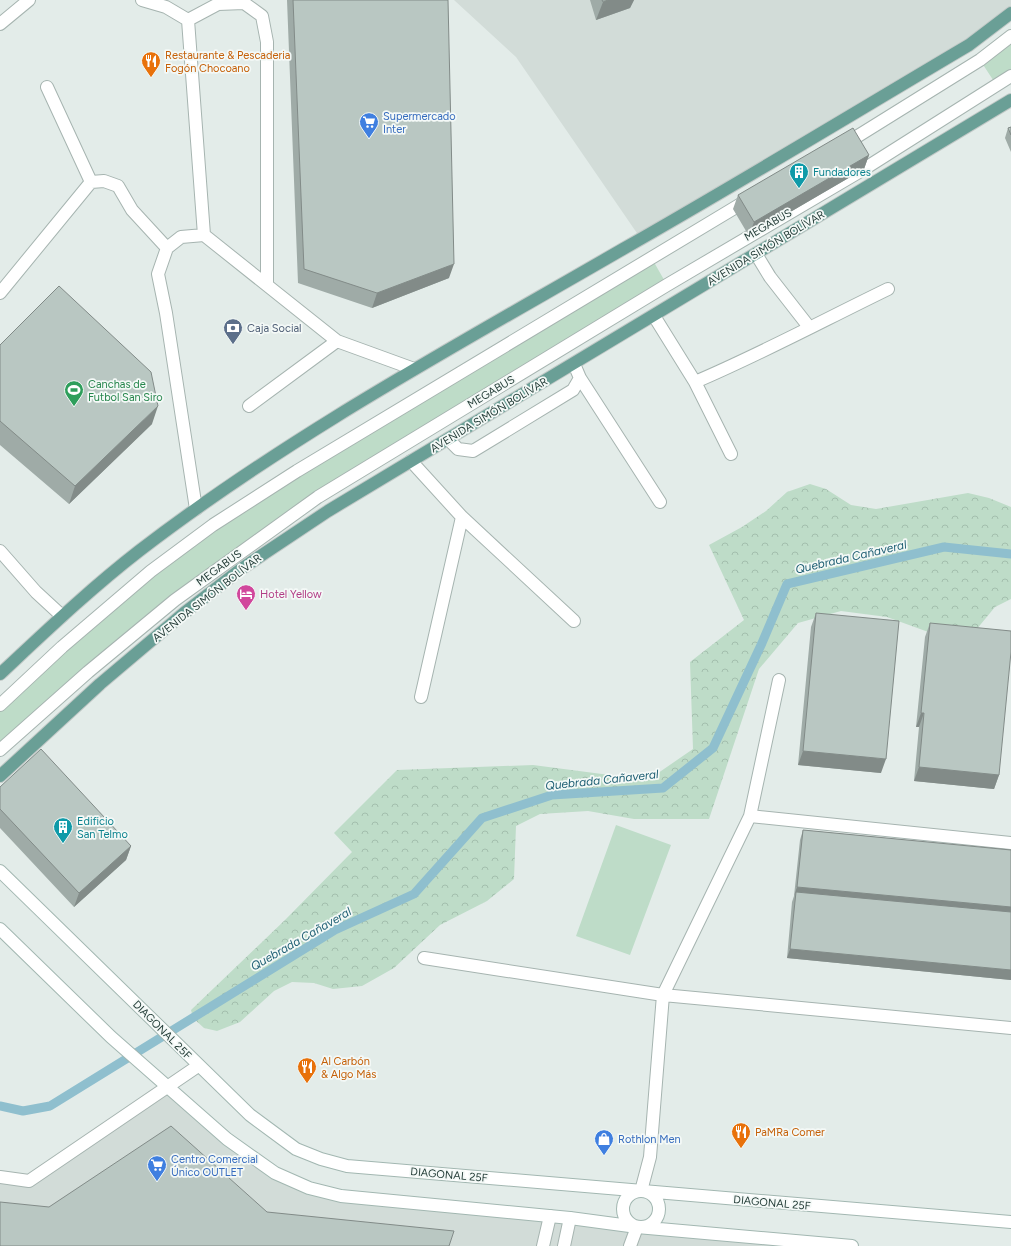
<svg xmlns="http://www.w3.org/2000/svg" width="1011" height="1246" font-family="Figtree,sans-serif">
	<style>
		.built { fill: #d2dcd8 }
		.grass { fill: #bedcc8 }
		.forest { fill: url(#forest-crowns) }
		.lines { fill: none; stroke-linecap: round; stroke-linejoin: round }
		.stream { stroke: #8fbfce; stroke-width: 9 }
		.lane-casing { stroke: #a6b4b0; stroke-width: 14 }
		.street-casing { stroke: #a6b4b0; stroke-width: 14 }
		.secondary-casing { stroke: #a2b7b1; stroke-width: 14 }
		.primary-casing { stroke: #c2c9c7; stroke-width: 14 }
		.lane { stroke: #fff; stroke-width: 12 }
		.street { stroke: #fff; stroke-width: 12 }
		.secondary { stroke: #fff; stroke-width: 12 }
		.primary { stroke: #6a9f96; stroke-width: 12 }
		.wall { fill: #9faba7 }
		.shaded-wall { fill: #828b88 }
		.building { fill: #b9c7c2; stroke: #828b88 }
		.labels { text-anchor: middle; dominant-baseline: central; stroke-width: 3.5; stroke-linejoin: round; paint-order: stroke }
		.food-label { font-size: 11px; fill: #c56008; stroke: #f4f9f7; text-anchor: start }
		.shop-label { font-size: 11px; fill: #366cbe; stroke: #f4f9f7; text-anchor: start }
		.culture-label { font-size: 11px; fill: #0d838f; stroke: #f4f9f7; text-anchor: start }
		.street-label { font-size: 11px; fill: #243d38; stroke: #f4f9f7 }
		.service-label { font-size: 11px; fill: #4e5e75; stroke: #f4f9f7; text-anchor: start }
		.leisure-label { font-size: 11px; fill: #27864d; stroke: #f4f9f7; text-anchor: start }
		.hotel-label { font-size: 11px; fill: #b23c85; stroke: #f4f9f7; text-anchor: start }
		.water-label { font-size: 12px; font-style: italic; fill: #216175; stroke: #f4f9f7 }
	</style>
	<defs>
		<pattern id="forest-crowns" width="20" height="18" patternUnits="userSpaceOnUse"><rect width="20" height="18" fill="#bedcc8"/><path d="M2 6a3 3 0 1 1 6 0M12 15a3 3 0 1 1 6 0" fill="none" stroke="#a3bead"/></pattern>
	</defs>
	<rect width="100%" height="100%" fill="#e3ece9"/>
	<path class="built" d="M 454,0 L 1011,0 L 1011,13 L 641,239 L 516,57 Z
		M 167,1088 L 227,1139 L 309,1188 L 852,1246 L 0,1246 L 0,1177 L 29,1181 Z"/>
	<path class="grass" d="M 1011,36 L 1011,76 L 997,86 L 980,60 Z
		M 651,257 L 667,285 L 234,556 L 0,750 L 0,705 L 213,525 Z
		M 616,825 L 671,845 L 630,955 L 576,936 Z"/>
	<path class="forest" d="M 810,484 L 826,489 L 851,505 L 876,509 L 968,493 L 989,498 L 1011,507 L 1011,599 L 995,607 L 976,630 L 942,637 L 887,617 L 841,611 L 798,623 L 759,669 L 709,819 L 634,819 L 588,811 L 540,814 L 516,826 L 514,879 L 487,901 L 440,925 L 394,968 L 362,986 L 333,989 L 314,983 L 292,982 L 274,991 L 240,1022 L 217,1031 L 204,1028 L 193,1018 L 191,1010 L 285,920 L 352,852 L 334,833 L 397,770 L 533,765 L 648,780 L 693,749 L 690,662 L 744,620 L 709,545 L 742,527 L 766,511 L 787,492 Z"/>
	<g class="lines">
		<path class="stream" d="M 0,1106 L 23,1111 L 50,1106 L 335,930 L 414,894 L 482,818 L 552,795 L 663,788 L 713,748 L 762,643 L 787,584 L 944,547 L 1011,554"/>
		<defs>
			<path id="lane" d="M 142,0 L 166,7 L 188,20
				M 188,20 L 218,4 L 244,3 L 262,16 L 267,42 L 267,285
				M 188,20 L 204,235
				M 0,24 L 29,0
				M 47,87 L 91,182
				M 845,144 L 980,60 L 1011,36
				M 756,254 L 770,277 L 809,327
				M 0,293 L 91,182 L 104,181 L 118,186 L 132,210 L 167,248
				M 654,316 L 695,382 L 731,454
				M 580,378 L 660,502
				M 695,382 C 761,354 824,320 888,289
				M 249,406 L 337,341
				M 448,439 L 458,449 L 473,451 L 573,390 L 580,378 L 574,364
				M 411,461 L 462,517 L 574,621
				M 196,509 L 166,313 L 158,274 L 167,248 L 181,237 L 204,235 L 337,341 L 414,369
				M 0,551 L 36,592 L 62,616
				M 421,697 L 462,517
				M 0,705 L 62,647 L 151,571 L 213,525 L 297,471 L 746,201
				M 0,750 L 88,672 L 175,600 L 318,497 L 667,285 L 864,169 L 1011,76
				M 750,816 L 1011,843
				M 424,958 L 663,995 L 1011,1028
				M 641,1191 L 650,1157 L 663,995 L 750,816 L 779,680
				M 543,1246 L 550,1216
				M 564,1246 L 570,1218"/>
			<path id="street" d="M 0,1177 L 29,1181 L 198,1066
				M 630,1246 L 637,1227"/>
			<path id="secondary" d="M 0,871 L 250,1115 L 296,1149 L 321,1159 L 347,1166 L 1011,1222
				M 0,929 L 111,1037 L 227,1139 L 275,1173 L 309,1188 L 341,1196 L 570,1218 L 637,1227 L 852,1246
				M623 1209a18 18 0 1 1 36 0a18 18 0 1 1-36 0Z"/>
			<path id="primary" d="M 0,674 C 45,632 90,589 139,551 C 290,435 459,344 623,249 C 739,183 854,113 969,45 L 1011,13
				M 0,776 L 100,684 L 184,613 L 241,569 L 328,511 L 1011,100"/>
		</defs>
		<use href="#lane" class="lane-casing"/>
		<use href="#street" class="street-casing"/>
		<use href="#secondary" class="secondary-casing"/>
		<use href="#primary" class="primary-casing"/>
		<use href="#lane" class="lane"/>
		<use href="#street" class="street"/>
		<use href="#secondary" class="secondary"/>
		<use href="#primary" class="primary"/>
	</g>
	<path class="wall" d="M 287,0 L 448,0 L 449,278 L 372,308 L 298,283 Z
		M 590,0 L 634,0 L 630,8 L 596,20 Z
		M 1011,127 L 1011,152 L 1005,138 L 1008,128 Z
		M 869,155 L 864,169 L 749,236 L 733,209 L 738,195 Z
		M 0,345 L 152,424 L 69,504 L 0,445 Z
		M 816,613 L 881,773 L 798,765 L 811,627 Z
		M 930,623 L 999,775 L 994,789 L 914,781 L 919,727 L 916,727 L 925,637 Z
		M 0,787 L 131,846 L 126,860 L 74,907 L 0,828 Z
		M 803,830 L 1011,850 L 1011,980 L 787,958 L 792,902 L 794,896 L 800,840 Z"/>
	<path class="shaded-wall" d="M 608,0 L 634,0 L 630,8 L 596,20 L 603,2 Z
		M 869,155 L 864,169 L 749,236 L 754,222 Z
		M 454,264 L 449,278 L 372,308 L 377,293 Z
		M 158,406 L 152,424 L 69,504 L 75,486 Z
		M 921,713 L 924,713 L 919,727 L 916,727 Z
		M 803,751 L 886,759 L 881,773 L 798,765 Z
		M 919,767 L 999,775 L 994,789 L 914,781 Z
		M 131,846 L 126,860 L 74,907 L 79,893 Z
		M 797,887 L 1011,907 L 1011,917 L 796,892 L 794,896 Z
		M 790,949 L 1011,970 L 1011,980 L 787,958 Z"/>
	<path class="building" d="M 293,0 L 448,0 L 454,264 L 377,293 L 304,269 Z
		M 602,0 L 608,0 L 603,2 Z
		M 1011,127 L 1011,135 L 1008,128 Z
		M 853,128 L 869,155 L 754,222 L 738,195 Z
		M 59,286 L 151,372 L 158,406 L 75,486 L 0,421 L 0,345 Z
		M 816,613 L 899,621 L 886,759 L 803,751 Z
		M 930,623 L 1011,631 L 1011,652 L 999,775 L 919,767 L 924,713 L 921,713 Z
		M 41,749 L 131,846 L 79,893 L 0,809 L 0,787 Z
		M 803,830 L 1011,850 L 1011,907 L 797,887 Z
		M 796,892 L 1011,912 L 1011,970 L 790,949 Z
		M 171,1126 L 267,1212 L 454,1231 L 449,1246 L 0,1246 L 0,1202 L 49,1207 Z"/>
	<defs>
		<symbol id="restaurant-pin" viewBox="-11 -11 22 30"><path d="M0 17L-7.5 6A9.5 9.5 0 1 1 7.5 6Z" fill="#e8710a" stroke="#f4f9f7"/><path d="M-5-6h1v4h1v-4h1v4h1v-4h1v5L-1.5 .5V6h-2V.5L-5-1ZM5-6V6H3V1.5H1.5Q1.5-4 5-6Z" fill="#fff"/></symbol>
		<symbol id="supermarket-pin" viewBox="-11 -11 22 30"><path d="M0 17L-7.5 6A9.5 9.5 0 1 1 7.5 6Z" fill="#3f7fe0" stroke="#f4f9f7"/><path d="M-6-5.5h2.5l.6 2H6L4.5 2H-2.5L-4.4-4H-6ZM-1.5 3.2a1.3 1.3 0 1 0 .1 0ZM3 3.2a1.3 1.3 0 1 0 .1 0Z" fill="#fff"/></symbol>
		<symbol id="building-pin" viewBox="-11 -11 22 30"><path d="M0 17L-7.5 6A9.5 9.5 0 1 1 7.5 6Z" fill="#0f9aa8" stroke="#f4f9f7"/><path d="M-4-6H4V6H1V3H-1V6H-4ZM-2.5-4.3h1.7v1.8h-1.7ZM.8-4.3h1.7v1.8H.8ZM-2.5-1h1.7V.8h-1.7ZM.8-1h1.7V.8H.8Z" fill="#fff"/></symbol>
		<symbol id="bank-pin" viewBox="-11 -11 22 30"><path d="M0 17L-7.5 6A9.5 9.5 0 1 1 7.5 6Z" fill="#5c6f8a" stroke="#f4f9f7"/><path d="M-6-4H6V4H-6ZM0-2.3a2.3 2.3 0 1 0 0 4.6a2.3 2.3 0 1 0 0-4.6Z" fill="#fff"/></symbol>
		<symbol id="stadium-pin" viewBox="-11 -11 22 30"><path d="M0 17L-7.5 6A9.5 9.5 0 1 1 7.5 6Z" fill="#2e9e5b" stroke="#f4f9f7"/><path d="M0-5a6.5 5 0 1 0 0 10a6.5 5 0 1 0 0-10ZM-3.5-1.8h7v3.6h-7Z" fill="#fff"/></symbol>
		<symbol id="hotel-pin" viewBox="-11 -11 22 30"><path d="M0 17L-7.5 6A9.5 9.5 0 1 1 7.5 6Z" fill="#d1479c" stroke="#f4f9f7"/><path d="M-6-4.5h1.5V1H6V5H4.5V3h-9V5H-6ZM-4 0a1.8 1.8 0 1 1 3.6 0ZM.5 0V-2.5h3Q6-2.5 6 0Z" fill="#fff"/></symbol>
		<symbol id="shop-pin" viewBox="-11 -11 22 30"><path d="M0 17L-7.5 6A9.5 9.5 0 1 1 7.5 6Z" fill="#3f7fe0" stroke="#f4f9f7"/><path d="M-5-2.5h2.3a2.7 3.5 0 0 1 5.4 0H5L5.5 6h-11ZM-1.5-2.5h3a1.5 2.3 0 0 0-3 0Z" fill="#fff"/></symbol>
	</defs>
	<g fill-rule="evenodd">
		<use href="#restaurant-pin" x="140" y="50" width="22" height="30"/>
		<use href="#supermarket-pin" x="358" y="111" width="22" height="30"/>
		<use href="#building-pin" x="788" y="161" width="22" height="30"/>
		<use href="#bank-pin" x="222" y="317" width="22" height="30"/>
		<use href="#stadium-pin" x="63" y="379" width="22" height="30"/>
		<use href="#hotel-pin" x="235" y="583" width="22" height="30"/>
		<use href="#building-pin" x="52" y="816" width="22" height="30"/>
		<use href="#restaurant-pin" x="296" y="1056" width="22" height="30"/>
		<use href="#restaurant-pin" x="730" y="1121" width="22" height="30"/>
		<use href="#shop-pin" x="593" y="1128" width="22" height="30"/>
		<use href="#supermarket-pin" x="146" y="1154" width="22" height="30"/>
	</g>
	<g class="labels">
		<g class="food-label">
			<text x="165" y="55">Restaurante &amp; Pescaderia<tspan x="165" dy="13">Fogón Chocoano</tspan></text>
			<text x="321" y="1061">Al Carbón<tspan x="321" dy="13">&amp; Algo Más</tspan></text>
			<text x="755" y="1132">PaṀRa Comer</text>
		</g>
		<g class="shop-label">
			<text x="383" y="116">Supermercado<tspan x="383" dy="13">Inter</tspan></text>
			<text x="618" y="1139">Rothlon Men</text>
			<text x="171" y="1159">Centro Comercial<tspan x="171" dy="13">Único OUTLET</tspan></text>
		</g>
		<g class="culture-label">
			<text x="813" y="172">Fundadores</text>
			<text x="77" y="821">Edificio<tspan x="77" dy="13">San Telmo</tspan></text>
		</g>
		<g class="street-label">
			<text transform="translate(768 225) rotate(-30)">MEGABUS</text>
			<text transform="translate(766 248) rotate(-31)">AVENIDA SIMÓN BOLÍVAR</text>
			<text transform="translate(491 392) rotate(-31)">MEGABUS</text>
			<text transform="translate(489 415) rotate(-31)">AVENIDA SIMÓN BOLÍVAR</text>
			<text transform="translate(219 568) rotate(-36)">MEGABUS</text>
			<text transform="translate(207 598) rotate(-38)">AVENIDA SIMÓN BOLÍVAR</text>
			<text transform="translate(162 1030) rotate(45)">DIAGONAL 25F</text>
			<text transform="translate(449 1175) rotate(5)">DIAGONAL 25F</text>
			<text transform="translate(772 1203) rotate(5)">DIAGONAL 25F</text>
		</g>
		<g class="service-label">
			<text x="247" y="328">Caja Social</text>
		</g>
		<g class="leisure-label">
			<text x="88" y="384">Canchas de<tspan x="88" dy="13">Futbol San Siro</tspan></text>
		</g>
		<g class="hotel-label">
			<text x="260" y="594">Hotel Yellow</text>
		</g>
		<g class="water-label">
			<text transform="translate(851 557) rotate(-13)">Quebrada Cañaveral</text>
			<text transform="translate(602 780) rotate(-6)">Quebrada Cañaveral</text>
			<text transform="translate(301 939) rotate(-30)">Quebrada Cañaveral</text>
		</g>
	</g>
</svg>
